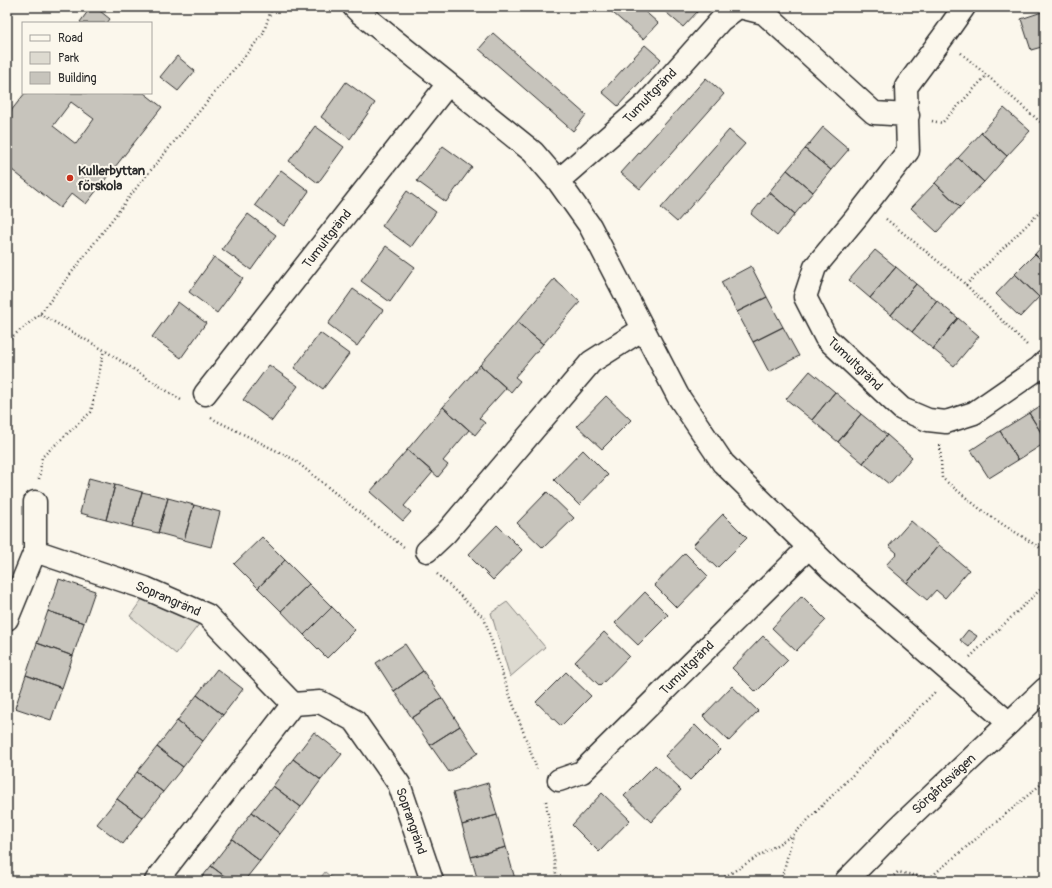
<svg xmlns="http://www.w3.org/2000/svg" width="1052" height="888" font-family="Pangolin,sans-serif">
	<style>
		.green { fill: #dddad0; stroke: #84827e }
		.building { fill: #c7c4bc; stroke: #2b2b2b; fill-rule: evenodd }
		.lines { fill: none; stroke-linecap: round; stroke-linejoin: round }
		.street-casing { stroke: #2b2b2b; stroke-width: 25 }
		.secondary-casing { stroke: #2b2b2b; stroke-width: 25 }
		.path { stroke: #2b2b2b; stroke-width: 2.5; stroke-dasharray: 1 3; stroke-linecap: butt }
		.street { stroke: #fbf7ec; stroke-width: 22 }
		.secondary { stroke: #fbf7ec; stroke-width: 22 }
		.poi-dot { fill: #c8321e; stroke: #fbf7ec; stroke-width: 1.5 }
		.labels { text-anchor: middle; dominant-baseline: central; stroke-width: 4; stroke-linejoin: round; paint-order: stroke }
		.street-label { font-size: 13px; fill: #2b2b2b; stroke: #fbf7ec }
		.poi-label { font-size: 13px; font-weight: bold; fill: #2b2b2b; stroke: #fbf7ec; text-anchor: start }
	</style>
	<rect width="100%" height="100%" fill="#fbf7ec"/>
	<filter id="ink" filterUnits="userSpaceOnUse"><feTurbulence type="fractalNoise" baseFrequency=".025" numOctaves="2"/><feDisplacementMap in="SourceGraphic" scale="8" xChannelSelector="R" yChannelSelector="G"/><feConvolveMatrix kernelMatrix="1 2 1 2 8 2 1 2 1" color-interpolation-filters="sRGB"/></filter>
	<g filter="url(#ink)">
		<path class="green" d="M 145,595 L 200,623 L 176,654 L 130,616 Z
			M 507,602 L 545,647 L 510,677 L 491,613 Z
			M 325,872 L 336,881 L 318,881 Z"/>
		<path class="building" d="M 91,7 L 95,7 L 110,19 L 107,23 L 81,23 L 80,22 Z
			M 606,7 L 640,7 L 658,23 L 643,39 Z
			M 660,7 L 694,7 L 698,11 L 683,27 Z
			M 1045,11 L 1045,46 L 1031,50 L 1021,19 Z
			M 493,33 L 586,115 L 573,131 L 479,49 Z
			M 645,45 L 661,59 L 618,106 L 602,92 Z
			M 177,56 L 195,71 L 178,91 L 160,77 Z
			M 706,78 L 724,94 L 640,189 L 621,173 Z
			M 346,82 L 375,103 L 350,139 L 321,117 Z
			M 25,93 L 144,93 L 162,107 L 86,204 L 72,193 L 60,208 L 7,166 L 7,116 ZM 71,102 L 94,119 L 76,144 L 53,126 Z
			M 1004,108 L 1030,131 L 1007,156 L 981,133 Z
			M 315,126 L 344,147 L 318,183 L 289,161 Z
			M 823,127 L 849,149 L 831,170 L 805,149 Z
			M 729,130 L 745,144 L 677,222 L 661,208 Z
			M 981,133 L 1007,156 L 984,182 L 958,158 Z
			M 443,146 L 472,167 L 446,202 L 417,181 Z
			M 805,149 L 831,170 L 813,192 L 787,170 Z
			M 958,158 L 984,182 L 960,207 L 935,183 Z
			M 281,170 L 309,191 L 284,226 L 255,205 Z
			M 787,170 L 813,192 L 795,214 L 769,192 Z
			M 935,183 L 960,207 L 937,232 L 911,208 Z
			M 407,191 L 436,212 L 411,247 L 382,226 Z
			M 769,192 L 795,214 L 777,236 L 751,214 Z
			M 248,214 L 276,235 L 251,270 L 222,249 Z
			M 1045,243 L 1045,264 L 1035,254 Z
			M 386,246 L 415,267 L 390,302 L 361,281 Z
			M 875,250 L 896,267 L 870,298 L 849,280 Z
			M 1035,254 L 1045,264 L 1045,291 L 1039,297 L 1015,274 Z
			M 214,257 L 243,278 L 217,313 L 189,292 Z
			M 751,266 L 767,297 L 737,312 L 721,282 Z
			M 896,267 L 916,284 L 891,315 L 870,298 Z
			M 1015,274 L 1039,297 L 1020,317 L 996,294 Z
			M 554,279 L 580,302 L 543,344 L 517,322 Z
			M 916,284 L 937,301 L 912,332 L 891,315 Z
			M 353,289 L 383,310 L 357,346 L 328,324 Z
			M 767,297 L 783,327 L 753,342 L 737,312 Z
			M 937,301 L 958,318 L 933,349 L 912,332 Z
			M 178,302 L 206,323 L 181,358 L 152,337 Z
			M 958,318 L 979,336 L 954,366 L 933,349 Z
			M 517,322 L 543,344 L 515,377 L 520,381 L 511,392 L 480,365 Z
			M 783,327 L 799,356 L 769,372 L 753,342 Z
			M 320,333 L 349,354 L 323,389 L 294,368 Z
			M 269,365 L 298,386 L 272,421 L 243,400 Z
			M 480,365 L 506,388 L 479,418 L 485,423 L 475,435 L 443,407 Z
			M 810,371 L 835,392 L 812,420 L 786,399 Z
			M 835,392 L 861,414 L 838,442 L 812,420 Z
			M 606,396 L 631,420 L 602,449 L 577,426 Z
			M 1045,403 L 1045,439 L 1029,413 Z
			M 443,407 L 469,430 L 443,461 L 448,465 L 438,477 L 407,450 Z
			M 1029,413 L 1045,439 L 1045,443 L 1018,460 L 1000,431 Z
			M 861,414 L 887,435 L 863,463 L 838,442 Z
			M 1000,431 L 1018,460 L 989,478 L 971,450 Z
			M 887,435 L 912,457 L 889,484 L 863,463 Z
			M 407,450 L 433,472 L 404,506 L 411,512 L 403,521 L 370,492 Z
			M 583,450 L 608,475 L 579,505 L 554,480 Z
			M 89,478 L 115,485 L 106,520 L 80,513 Z
			M 115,485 L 142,492 L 132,527 L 106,520 Z
			M 142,492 L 168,498 L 158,533 L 132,527 Z
			M 547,492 L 574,518 L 543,548 L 517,523 Z
			M 7,498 L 10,499 L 7,508 Z
			M 168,498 L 194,505 L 184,540 L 158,533 Z
			M 194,505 L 220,512 L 211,547 L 184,540 Z
			M 723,514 L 747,538 L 717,568 L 693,545 Z
			M 911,521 L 939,545 L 907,583 L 886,565 L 897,553 L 889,546 Z
			M 497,525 L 522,550 L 493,580 L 468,555 Z
			M 262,537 L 285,560 L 258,588 L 234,564 Z
			M 939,545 L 969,570 L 945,598 L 936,590 L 927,600 L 907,583 Z
			M 685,553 L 708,576 L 677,608 L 654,585 Z
			M 285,560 L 309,584 L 281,611 L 258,588 Z
			M 59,579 L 95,591 L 84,623 L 48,611 Z
			M 309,584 L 332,607 L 304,635 L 281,611 Z
			M 645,592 L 668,615 L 638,645 L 615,623 Z
			M 802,596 L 826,620 L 796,651 L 772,628 Z
			M 332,607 L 355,630 L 327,658 L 304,635 Z
			M 48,611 L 84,623 L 73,656 L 37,643 Z
			M 968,630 L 977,636 L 969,647 L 960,640 Z
			M 604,632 L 629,656 L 600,686 L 575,662 Z
			M 763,636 L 788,660 L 756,692 L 732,668 Z
			M 37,643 L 73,656 L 62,688 L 26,675 Z
			M 405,644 L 423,671 L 394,691 L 376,663 Z
			M 217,669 L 243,689 L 223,715 L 197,695 Z
			M 423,671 L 442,698 L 412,718 L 394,691 Z
			M 566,672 L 591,696 L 561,726 L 536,702 Z
			M 26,675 L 62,688 L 51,720 L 15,708 Z
			M 732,686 L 758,711 L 729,741 L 703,716 Z
			M 197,695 L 223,715 L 203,741 L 177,721 Z
			M 442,698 L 460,726 L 430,745 L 412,718 Z
			M 177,721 L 203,741 L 183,767 L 157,747 Z
			M 695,725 L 720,750 L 690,780 L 665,756 Z
			M 460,726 L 478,753 L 449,772 L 430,745 Z
			M 314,732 L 342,754 L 321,780 L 293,759 Z
			M 157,747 L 183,767 L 163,792 L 137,772 Z
			M 293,759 L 321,780 L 301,807 L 273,786 Z
			M 655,765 L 681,790 L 651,822 L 624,796 Z
			M 137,772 L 163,792 L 143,818 L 117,799 Z
			M 488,783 L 497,815 L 462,825 L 453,793 Z
			M 273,786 L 301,807 L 280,834 L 252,812 Z
			M 602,793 L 630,820 L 599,852 L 572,825 Z
			M 117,799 L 143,818 L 123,844 L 97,824 Z
			M 252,812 L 280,834 L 260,861 L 232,839 Z
			M 497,815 L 506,847 L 471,857 L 462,825 Z
			M 232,839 L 260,861 L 244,881 L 231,881 L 211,866 Z
			M 506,847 L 515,879 L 510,881 L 478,881 L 471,857 Z
			M 211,866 L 231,881 L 199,881 Z
			M 1045,873 L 1045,881 L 1044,881 L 1041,877 Z"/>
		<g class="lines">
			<defs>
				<path id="street" d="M 354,7 L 359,12 L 533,152 L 558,181 L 590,226 L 678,396 L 723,463 L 831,569 L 1009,723
					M 740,7 L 764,13 L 874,113 L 908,115
					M 964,7 L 943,37 L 906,87 L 908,151 L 855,219 L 815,267 L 805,297 L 826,338 L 902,409 L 928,420 L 946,422 L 974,413 L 1039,368 L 1045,362
					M 558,181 L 646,104 L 721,20 L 738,7
					M 205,394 L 448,84
					M 35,551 L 145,588 L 207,615 L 293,704 L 320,702 L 355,721 L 399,784 L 432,881
					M 427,551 L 446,533 L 591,362 L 643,329
					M 7,619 L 35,551 L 35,502
					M 559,780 L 582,772 L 809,547
					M 156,881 L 293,704"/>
				<path id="secondary" d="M 846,881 L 899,827 L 1045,689"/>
			</defs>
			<use href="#street" class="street-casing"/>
			<use href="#secondary" class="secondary-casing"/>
			<path class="path" d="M 961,53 L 1045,126
				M 932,121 L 942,123 L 987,75
				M 886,219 L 961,280 L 1027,345
				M 966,285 L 1045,207
				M 40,314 L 104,350 L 181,400
				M 7,341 L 40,314 L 137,187 L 263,34 L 272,7
				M 211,418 L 293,459 L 375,525 L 404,547
				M 940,445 L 942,478 L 985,513 L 1045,551
				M 39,479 L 42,457 L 91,412 L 104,350
				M 437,574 L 484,618 L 505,682 L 537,769
				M 970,657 L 1045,585
				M 546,801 L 557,881
				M 718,881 L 793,835 L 936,691
				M 781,881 L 793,835
				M 888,881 L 898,872 L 929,878 L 932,881
				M 926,881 L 1045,781"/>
			<use href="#street" class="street"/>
			<use href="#secondary" class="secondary"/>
		</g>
	</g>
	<circle class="poi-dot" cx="70" cy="178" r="4"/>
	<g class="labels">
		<g class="street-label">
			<text transform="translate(650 96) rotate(-46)">Tumultgränd</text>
			<text transform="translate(327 239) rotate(-52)">Tumultgränd</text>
			<text transform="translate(855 364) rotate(44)">Tumultgränd</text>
			<text transform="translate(168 599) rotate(23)">Soprangränd</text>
			<text transform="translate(687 668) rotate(-45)">Tumultgränd</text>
			<text transform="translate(944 784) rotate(-43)">Sörgårdsvägen</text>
			<text transform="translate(411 821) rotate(71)">Soprangränd</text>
		</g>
		<g class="poi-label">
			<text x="78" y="171">Kullerbyttan<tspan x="78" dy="15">förskola</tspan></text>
		</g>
	</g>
	<rect width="1052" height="888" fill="none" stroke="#fbf7ec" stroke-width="24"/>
	<rect x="12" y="12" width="1028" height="864" fill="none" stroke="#2b2b2b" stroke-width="1.5" filter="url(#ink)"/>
	<rect x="22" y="22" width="130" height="72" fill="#fbf7ec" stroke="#a8a59f"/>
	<rect x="30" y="35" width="20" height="6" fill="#fbf7ec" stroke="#a8a59f"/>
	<text x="58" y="42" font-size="12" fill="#2b2b2b">Road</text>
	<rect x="30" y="52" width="20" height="12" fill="#dddad0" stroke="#a8a59f"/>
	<text x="58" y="62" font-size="12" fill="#2b2b2b">Park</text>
	<rect x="30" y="72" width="20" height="12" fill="#c7c4bc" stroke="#a8a59f"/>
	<text x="58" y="82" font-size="12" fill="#2b2b2b">Building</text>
</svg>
